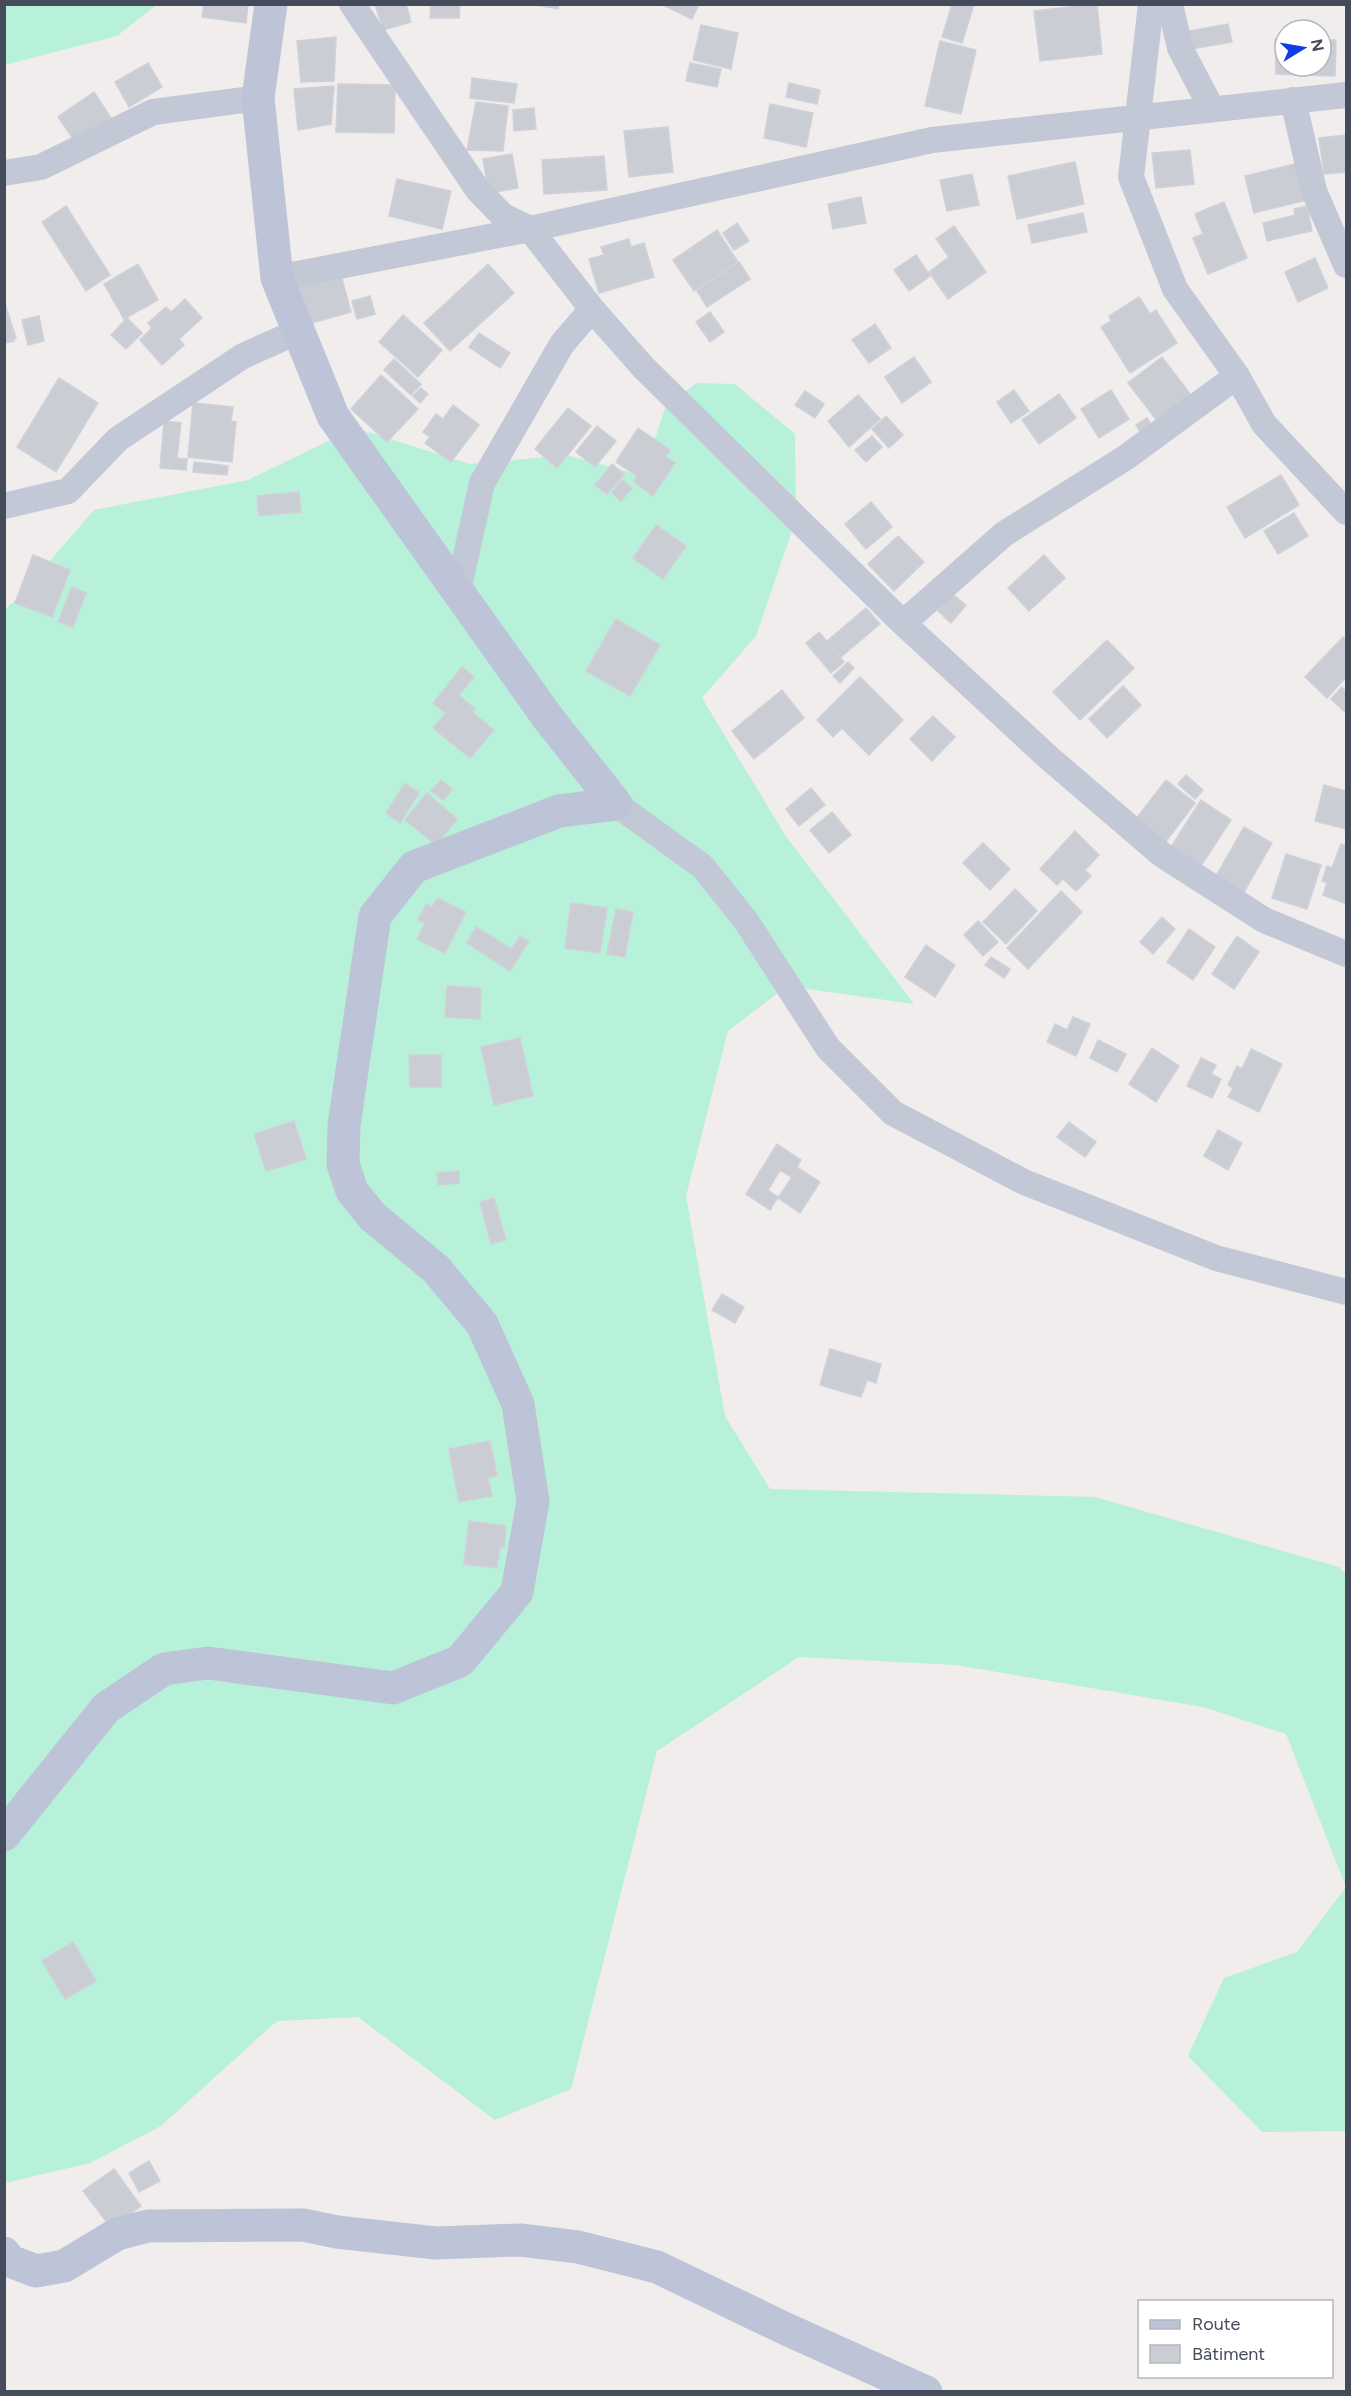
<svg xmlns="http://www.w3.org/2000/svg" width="1351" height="2396" font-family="Figtree,sans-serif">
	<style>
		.grass { fill: #b7f1da }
		.building { fill: #cbcdd5; stroke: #d0d0d9; stroke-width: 1.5 }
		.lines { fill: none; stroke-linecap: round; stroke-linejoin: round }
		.street { stroke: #c2c8d5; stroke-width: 26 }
		.secondary { stroke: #bec4d7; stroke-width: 33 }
	</style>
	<rect width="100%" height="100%" fill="#f0edec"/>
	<path class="grass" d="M 4,5 L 5,4 L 156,5 L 117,36 L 5,65 Z
		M 697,383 L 735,384 L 795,434 L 796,519 L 756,636 L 702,698 L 785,835 L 914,1004 L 787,986 L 728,1031 L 686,1196 L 725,1416 L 770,1489 L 1095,1497 L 1339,1567 L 1346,1574 L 1346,2131 L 1262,2132 L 1188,2056 L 1224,1978 L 1297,1952 L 1346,1887 L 1286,1734 L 1203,1707 L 956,1665 L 799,1657 L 657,1751 L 571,2089 L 495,2120 L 358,2017 L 277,2021 L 161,2126 L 90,2163 L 5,2183 L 5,609 L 16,600 L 94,510 L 248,480 L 355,428 L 470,464 L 567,455 L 643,476 L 666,405 Z"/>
	<path class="building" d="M 204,4 L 248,4 L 246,23 L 202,17 Z
		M 375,4 L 406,4 L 411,22 L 383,30 Z
		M 431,4 L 460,4 L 459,18 L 430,18 Z
		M 531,4 L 559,4 L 558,9 Z
		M 661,4 L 699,4 L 692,19 Z
		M 952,4 L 974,4 L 962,43 L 942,37 Z
		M 1097,4 L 1102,54 L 1040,61 L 1034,11 Z
		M 1228,24 L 1232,42 L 1192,49 L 1189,31 Z
		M 701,25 L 738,33 L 731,69 L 693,60 Z
		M 336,37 L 334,81 L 301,82 L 297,41 Z
		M 1275,39 L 1285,39 L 1285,66 L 1321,66 L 1321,40 L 1336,40 L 1335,76 L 1276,74 Z
		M 940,41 L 976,50 L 961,114 L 925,106 Z
		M 148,63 L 162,87 L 129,107 L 115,82 Z
		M 690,63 L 721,69 L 717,87 L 686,81 Z
		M 472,78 L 517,84 L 514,103 L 470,98 Z
		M 789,83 L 820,90 L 817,104 L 786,97 Z
		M 338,84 L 395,85 L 394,133 L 336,132 Z
		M 334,86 L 331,124 L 298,130 L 294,89 Z
		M 94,92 L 111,118 L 76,143 L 58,117 Z
		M 476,102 L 508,106 L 503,151 L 467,150 Z
		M 770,104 L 813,113 L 806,147 L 764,138 Z
		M 534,108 L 536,129 L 514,131 L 513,110 Z
		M 668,127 L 673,172 L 629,177 L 624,131 Z
		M 1346,135 L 1346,172 L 1324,174 L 1319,138 Z
		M 1190,150 L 1194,184 L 1156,188 L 1152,153 Z
		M 512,154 L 518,188 L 489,193 L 483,159 Z
		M 604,156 L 607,190 L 544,194 L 542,160 Z
		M 1075,162 L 1084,204 L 1017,219 L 1008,176 Z
		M 1303,162 L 1311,199 L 1254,213 L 1245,176 Z
		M 972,174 L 979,205 L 947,211 L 940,180 Z
		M 397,179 L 451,191 L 442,229 L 389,216 Z
		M 861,197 L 866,223 L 833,229 L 828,204 Z
		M 1224,202 L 1247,258 L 1208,274 L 1193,238 L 1203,234 L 1195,214 Z
		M 66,206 L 110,275 L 86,291 L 42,222 Z
		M 1307,206 L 1312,231 L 1267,241 L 1263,223 L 1295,215 L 1294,209 Z
		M 1083,213 L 1087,232 L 1032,243 L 1028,225 Z
		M 737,223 L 749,241 L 734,250 L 723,233 Z
		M 954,226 L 986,272 L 948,299 L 929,272 L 949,257 L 936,239 Z
		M 717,230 L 738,262 L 694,291 L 673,260 Z
		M 629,239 L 631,247 L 644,243 L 654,277 L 599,293 L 589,259 L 604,255 L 601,247 Z
		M 916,255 L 930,276 L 909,291 L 894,270 Z
		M 1315,258 L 1328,288 L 1298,302 L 1285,272 Z
		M 739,262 L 750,279 L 707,307 L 697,291 Z
		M 138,264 L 158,300 L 124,319 L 104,284 Z
		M 488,264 L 514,293 L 450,351 L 424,323 Z
		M 341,275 L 351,312 L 301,326 L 291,289 Z
		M 370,296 L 375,314 L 357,319 L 352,301 Z
		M 1139,297 L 1150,314 L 1156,310 L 1177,343 L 1130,373 L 1101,327 L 1111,321 L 1109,316 Z
		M 185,299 L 202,318 L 179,339 L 184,345 L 162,365 L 140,340 L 152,328 L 148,323 L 166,307 L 171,312 Z
		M 4,301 L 16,338 L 4,341 Z
		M 5,302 L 14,341 L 4,343 L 4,302 Z
		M 710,312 L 724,332 L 710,342 L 696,322 Z
		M 403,315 L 442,350 L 418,377 L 379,342 Z
		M 39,316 L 44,341 L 28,345 L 22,320 Z
		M 127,318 L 142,333 L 126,349 L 111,335 Z
		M 875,324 L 891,348 L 869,363 L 852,340 Z
		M 479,333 L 510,353 L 500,368 L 469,347 Z
		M 914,357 L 931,382 L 902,403 L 885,377 Z
		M 1162,357 L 1191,395 L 1157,421 L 1128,383 Z
		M 394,359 L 421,384 L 411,395 L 384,370 Z
		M 381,375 L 418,409 L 387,442 L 351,409 Z
		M 59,378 L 98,403 L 56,472 L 17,447 Z
		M 421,388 L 428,394 L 420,403 L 413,396 Z
		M 1014,390 L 1029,411 L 1011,423 L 997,402 Z
		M 1111,390 L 1129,419 L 1099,438 L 1081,409 Z
		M 805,391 L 824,404 L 815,418 L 795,405 Z
		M 1059,394 L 1076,418 L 1039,444 L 1022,420 Z
		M 858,395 L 880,419 L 849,447 L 828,421 Z
		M 193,403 L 233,407 L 231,421 L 236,422 L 232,462 L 188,457 Z
		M 453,405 L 479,425 L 451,462 L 425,443 L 430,437 L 423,432 L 436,414 L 443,419 Z
		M 568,408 L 591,426 L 557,468 L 535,449 Z
		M 886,416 L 903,435 L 889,448 L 872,429 Z
		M 1147,418 L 1153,428 L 1142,435 L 1136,425 Z
		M 164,421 L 181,423 L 177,458 L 187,459 L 186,470 L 160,468 Z
		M 597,426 L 616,441 L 595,467 L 576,452 Z
		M 638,428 L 670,450 L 666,457 L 675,463 L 653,496 L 634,482 L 637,476 L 616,462 Z
		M 872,436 L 882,447 L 866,462 L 855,450 Z
		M 194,462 L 228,466 L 227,475 L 193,472 Z
		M 612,464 L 624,474 L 607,494 L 595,485 Z
		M 1281,475 L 1299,505 L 1245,538 L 1227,507 Z
		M 622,480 L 632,488 L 621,501 L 612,493 Z
		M 299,492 L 301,512 L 259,516 L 257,496 Z
		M 871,502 L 892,527 L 866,549 L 845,524 Z
		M 1294,513 L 1308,536 L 1278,554 L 1264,531 Z
		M 656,525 L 686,546 L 663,579 L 633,558 Z
		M 898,536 L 924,562 L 894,591 L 868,564 Z
		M 33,555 L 70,570 L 52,617 L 15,603 Z
		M 1044,555 L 1065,578 L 1029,611 L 1008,588 Z
		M 72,587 L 86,593 L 73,627 L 58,622 Z
		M 952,594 L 966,605 L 951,623 L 938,611 Z
		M 866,608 L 880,624 L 841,657 L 827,641 Z
		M 616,619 L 660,645 L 630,696 L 586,671 Z
		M 819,632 L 844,662 L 831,673 L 806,643 Z
		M 1343,637 L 1346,640 L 1346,677 L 1327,698 L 1305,677 Z
		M 1107,640 L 1134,668 L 1080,720 L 1053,692 Z
		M 848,662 L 854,668 L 840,683 L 833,676 Z
		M 462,667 L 474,677 L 459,695 L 475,709 L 472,712 L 494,730 L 470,758 L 433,728 L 446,713 L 433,703 Z
		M 860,677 L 903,720 L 869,755 L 842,728 L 833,737 L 817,720 Z
		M 1123,686 L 1141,705 L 1107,738 L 1089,719 Z
		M 1342,687 L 1346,692 L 1346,713 L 1331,699 Z
		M 782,690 L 804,718 L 754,759 L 732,731 Z
		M 933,716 L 955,737 L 932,761 L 910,739 Z
		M 1186,775 L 1203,790 L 1195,799 L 1178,784 Z
		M 441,780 L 452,789 L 443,800 L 431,791 Z
		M 1166,780 L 1195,803 L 1165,843 L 1135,820 Z
		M 405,783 L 419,793 L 400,823 L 386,813 Z
		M 1324,785 L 1346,791 L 1346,829 L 1315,821 Z
		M 811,788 L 825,805 L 799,826 L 786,809 Z
		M 427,793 L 457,819 L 436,845 L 405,820 Z
		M 1201,800 L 1231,820 L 1201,866 L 1171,847 Z
		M 832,812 L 851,835 L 829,853 L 810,830 Z
		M 1244,827 L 1272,843 L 1244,892 L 1216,876 Z
		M 1075,831 L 1099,855 L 1085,870 L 1091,876 L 1076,891 L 1063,879 L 1057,885 L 1040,869 Z
		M 983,843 L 1010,869 L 990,890 L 963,863 Z
		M 1341,844 L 1346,846 L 1346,904 L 1323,895 L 1327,883 L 1322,881 L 1327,866 L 1332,868 Z
		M 1286,854 L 1321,865 L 1307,909 L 1272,898 Z
		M 1015,889 L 1037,911 L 1006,944 L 983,922 Z
		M 1061,891 L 1082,912 L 1028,969 L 1007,948 Z
		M 437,898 L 466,912 L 445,953 L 417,939 L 425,923 L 418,920 L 426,904 L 432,907 Z
		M 571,903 L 607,908 L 600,953 L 565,948 Z
		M 616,909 L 633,912 L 625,957 L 607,954 Z
		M 1162,917 L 1175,929 L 1153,954 L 1140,942 Z
		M 978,921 L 998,942 L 983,956 L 964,935 Z
		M 476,927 L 512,949 L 520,936 L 529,941 L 510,971 L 467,943 Z
		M 1189,929 L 1215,947 L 1193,980 L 1167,962 Z
		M 1237,936 L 1259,952 L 1234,989 L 1212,974 Z
		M 926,945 L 955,965 L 935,997 L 905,977 Z
		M 991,957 L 1010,969 L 1004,978 L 985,965 Z
		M 447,986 L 481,988 L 480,1019 L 445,1017 Z
		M 1073,1017 L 1090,1024 L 1076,1056 L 1047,1042 L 1055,1024 L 1067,1030 Z
		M 520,1038 L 533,1096 L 494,1105 L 481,1047 Z
		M 1098,1040 L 1126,1054 L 1117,1072 L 1090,1058 Z
		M 1152,1048 L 1179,1066 L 1156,1102 L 1129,1084 Z
		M 1251,1049 L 1282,1064 L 1259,1112 L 1228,1097 L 1233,1088 L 1228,1085 L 1237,1066 L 1242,1069 Z
		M 409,1055 L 441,1055 L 441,1087 L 410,1087 Z
		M 1201,1058 L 1216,1065 L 1211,1074 L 1221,1079 L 1212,1098 L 1187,1086 Z
		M 294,1121 L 306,1159 L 266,1171 L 254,1134 Z
		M 1069,1122 L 1096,1142 L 1085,1157 L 1057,1137 Z
		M 1218,1130 L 1242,1143 L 1228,1170 L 1204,1156 Z
		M 777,1144 L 801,1160 L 791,1177 L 780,1170 L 768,1190 L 778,1197 L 770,1210 L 746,1194 Z
		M 798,1168 L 820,1182 L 800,1213 L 778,1198 Z
		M 459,1171 L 459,1183 L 438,1185 L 437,1173 Z
		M 494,1198 L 506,1240 L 491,1244 L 480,1202 Z
		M 722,1294 L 744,1307 L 735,1323 L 712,1310 Z
		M 830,1349 L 881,1364 L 876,1383 L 867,1380 L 861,1397 L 820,1385 Z
		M 490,1441 L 497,1476 L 488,1477 L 492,1496 L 459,1502 L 449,1449 Z
		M 469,1521 L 506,1526 L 504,1548 L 500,1547 L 497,1568 L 464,1564 Z
		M 73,1942 L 96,1981 L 65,1999 L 42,1961 Z
		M 149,2161 L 160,2181 L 139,2192 L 129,2173 Z
		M 114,2169 L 141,2206 L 111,2228 L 83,2191 Z"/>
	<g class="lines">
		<path class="street" d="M 352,4 L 478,190 L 503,216 L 530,229 L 592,309 L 643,367 L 903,623 L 1049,758 L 1161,854 L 1264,920 L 1346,954
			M 1151,4 L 1131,177 L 1175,289 L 1237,376 L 1264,424 L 1346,512
			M 1170,4 L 1180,48 L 1212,109
			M 1293,100 L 1314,191 L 1346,265
			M 4,173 L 41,167 L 153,112 L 258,98
			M 277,278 L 530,229 L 932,140 L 1346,95
			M 4,506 L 68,491 L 118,439 L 243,356 L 299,331
			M 458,591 L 482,483 L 562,344 L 592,309
			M 903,623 L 1004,534 L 1125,458 L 1237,376
			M 616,804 L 703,867 L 746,921 L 828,1048 L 893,1113 L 1024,1182 L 1216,1258 L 1346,1292"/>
		<path class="secondary" d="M 271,4 L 258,98 L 277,278 L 333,416 L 548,718 L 616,804
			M 4,1835 L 106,1708 L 164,1669 L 208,1663 L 393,1688 L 460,1661 L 517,1592 L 533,1501 L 518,1404 L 482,1324 L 436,1269 L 372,1216 L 352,1191 L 343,1164 L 344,1125 L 375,916 L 414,867 L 559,811 L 616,804
			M 4,2253 L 10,2261 L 36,2271 L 64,2266 L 117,2234 L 148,2226 L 303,2225 L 337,2232 L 436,2243 L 520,2240 L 578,2247 L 657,2267 L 786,2329 L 926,2392"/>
	</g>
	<rect width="1351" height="2396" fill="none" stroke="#444b5b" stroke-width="12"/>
	<rect x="1138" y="2300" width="195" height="78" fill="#ffffff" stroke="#b4b7bd" stroke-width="1.5"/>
	<rect x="1150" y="2320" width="30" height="9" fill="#bec4d7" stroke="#b4b7bd" stroke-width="1.5"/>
	<text x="1192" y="2330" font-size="18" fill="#444b5b">Route</text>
	<rect x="1150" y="2345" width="30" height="18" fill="#cbcdd5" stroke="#b4b7bd" stroke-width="1.5"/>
	<text x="1192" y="2360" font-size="18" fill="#444b5b">Bâtiment</text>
	<g transform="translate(1303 48) rotate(79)"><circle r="28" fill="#ffffff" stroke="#b4b7bd" stroke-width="1.5"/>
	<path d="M0-4.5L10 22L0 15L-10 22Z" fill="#0f3ce7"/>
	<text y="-9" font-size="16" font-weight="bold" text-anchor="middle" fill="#444b5b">N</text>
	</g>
</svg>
